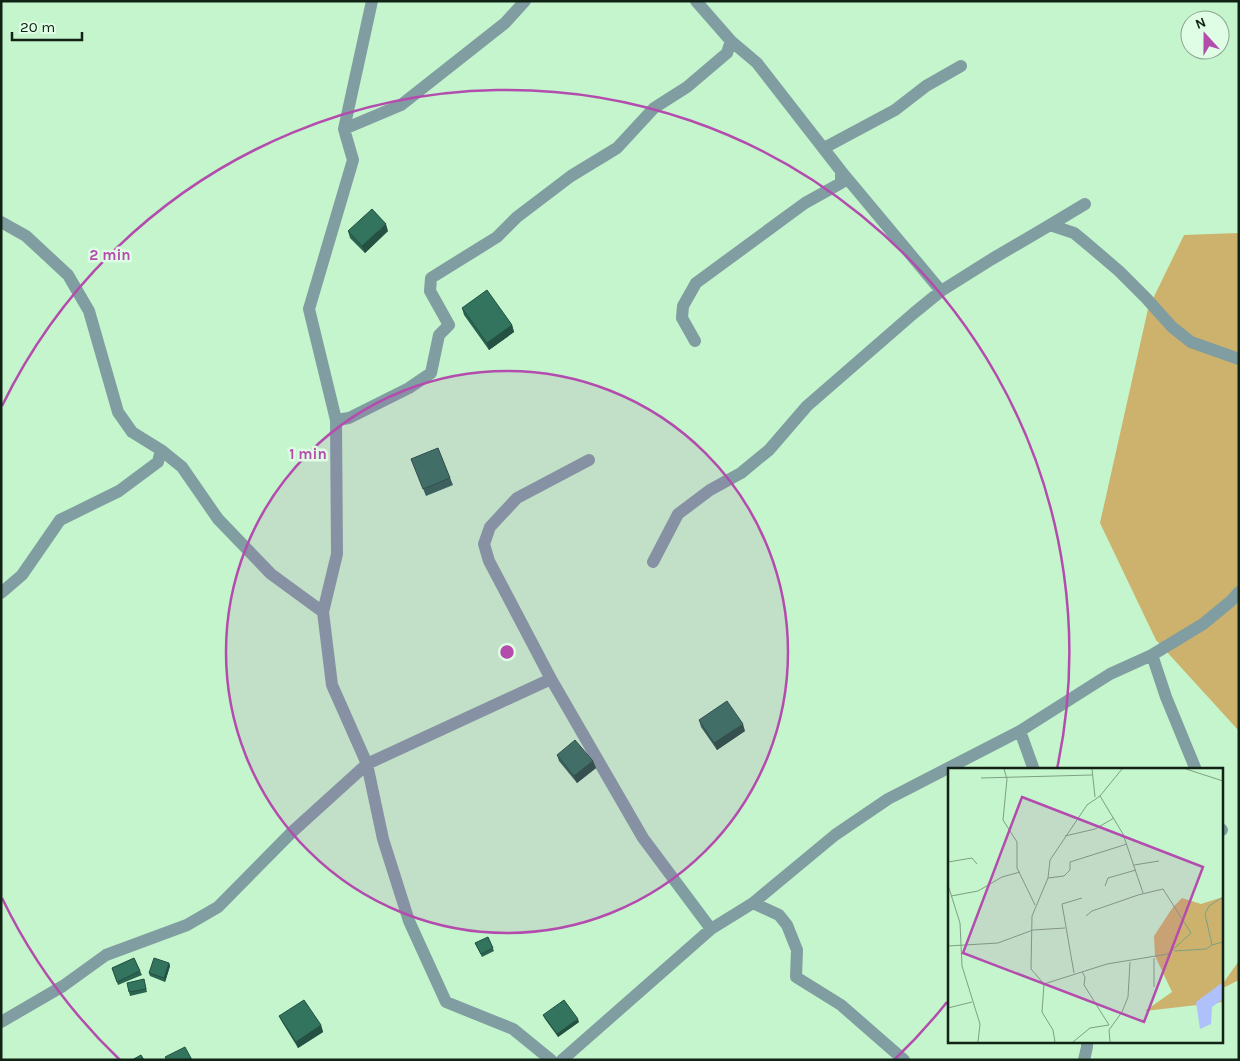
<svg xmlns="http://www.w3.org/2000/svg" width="1240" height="1061" font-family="Karla,sans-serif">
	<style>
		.green { fill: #ccb26c }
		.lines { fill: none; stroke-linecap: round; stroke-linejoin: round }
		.street { stroke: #809da2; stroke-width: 12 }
		.wall { fill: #2c6452 }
		.shaded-wall { fill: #245142 }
		.building { fill: #33745f; stroke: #245142 }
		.ring { fill: none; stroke: #b44cae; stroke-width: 2.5 }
		.inset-road { fill: none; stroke: #7ca182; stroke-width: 1 }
		.view { fill: #b44cae; fill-opacity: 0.15; stroke: #b44cae; stroke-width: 2.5 }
		.inset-edge { fill: none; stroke: #102314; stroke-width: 2.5 }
		.centre { fill: #b44cae; stroke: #dffde4; stroke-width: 2.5 }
		.ring-label { font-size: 15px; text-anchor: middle; font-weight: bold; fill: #b44cae; stroke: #dffde4; stroke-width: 5; stroke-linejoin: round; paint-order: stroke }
	</style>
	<rect width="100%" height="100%" fill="#c4f5cc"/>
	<path class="green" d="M 1239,233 L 1239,731 L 1156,640 L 1100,523 L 1148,309 L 1184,235 Z
		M 1239,961 L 1239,980 L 1221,989 L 1221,986 Z"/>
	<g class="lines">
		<path class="street" d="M 372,1 L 344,129 L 353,160 L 309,309 L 336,420 L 337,554 L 323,612 L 332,685 L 367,764 L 383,839 L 409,921 L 446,1002 L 513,1029 L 551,1060
			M 696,1 L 731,41 L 757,63 L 841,171 L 941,291
			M 344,129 L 401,105 L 505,23 L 525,1
			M 824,148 L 895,110 L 926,86 L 961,66
			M 1,222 L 26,236 L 68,275 L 89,311 L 118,412 L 132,432 L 161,450 L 182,467 L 218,519 L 271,574 L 323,612
			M 1050,225 L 1085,204
			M 695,341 L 682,318 L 683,306 L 696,283 L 805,203 L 841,183 L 841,171
			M 336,420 L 349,418 L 409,388 L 431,373 L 439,335 L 449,325 L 430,291 L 431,278 L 497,237 L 517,217 L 571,176 L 617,148 L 654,108 L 687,87 L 727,53 L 731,41
			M 589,460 L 517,498 L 490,527 L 484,544 L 489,561 L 551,679 L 643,838 L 711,929
			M 653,562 L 678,514 L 710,490 L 741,473 L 769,450 L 807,406 L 914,313 L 941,291 L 992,259 L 1050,225 L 1074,233 L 1085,242 L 1119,271 L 1146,298 L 1172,327 L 1191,342 L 1239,359
			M 1,593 L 22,575 L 60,520 L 119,491 L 158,462 L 161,450
			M 1152,655 L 1166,697 L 1196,770
			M 1020,731 L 1034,770
			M 1221,829 L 1222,830
			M 753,903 L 779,915 L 787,925 L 797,950 L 796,977 L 841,1005 L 904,1060
			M 1,1022 L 63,986 L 106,955 L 187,925 L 218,907 L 292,832 L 367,764 L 551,679
			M 562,1060 L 711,929 L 753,903 L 835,835 L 888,799 L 1020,731 L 1110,674 L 1152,655 L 1203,624 L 1231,601 L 1239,592
			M 1084,1060 L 1087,1047 L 1087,1042"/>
	</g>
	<path class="wall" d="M 348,231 L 388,231 L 365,253 L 350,238 Z
		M 462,308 L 512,325 L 514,332 L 489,350 L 464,315 Z
		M 438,448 L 453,485 L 426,496 L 411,459 Z
		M 699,720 L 745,731 L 717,750 L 701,727 Z
		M 557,755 L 593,761 L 596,768 L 577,783 L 559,761 Z
		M 488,937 L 494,951 L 482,957 L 475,943 Z
		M 134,958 L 142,975 L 118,985 L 112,968 Z
		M 169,963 L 170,966 L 165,982 L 150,976 L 149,973 Z
		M 144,979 L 147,992 L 130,996 L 129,992 Z
		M 543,1015 L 579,1022 L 558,1037 L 545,1019 Z
		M 279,1016 L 321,1025 L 323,1032 L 298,1048 L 282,1022 Z"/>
	<path class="shaded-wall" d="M 386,224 L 388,231 L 365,253 L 362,246 Z
		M 512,325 L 514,332 L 489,350 L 487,343 Z
		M 743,724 L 745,731 L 717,750 L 714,743 Z
		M 593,761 L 596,768 L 577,783 L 574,776 Z
		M 169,963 L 170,966 L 165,982 L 164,978 Z
		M 578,1019 L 579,1022 L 558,1037 L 557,1034 Z
		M 321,1025 L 323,1032 L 298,1048 L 296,1042 Z"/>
	<path class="building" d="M 372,209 L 386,224 L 362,246 L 348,231 Z
		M 487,290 L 512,325 L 487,343 L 462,308 Z
		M 438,448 L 450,478 L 423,489 L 411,459 Z
		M 727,701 L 743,724 L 714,743 L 699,720 Z
		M 575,740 L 593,761 L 574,776 L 557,755 Z
		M 488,937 L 493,948 L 481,954 L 475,943 Z
		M 134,958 L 140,971 L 117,982 L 112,968 Z
		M 154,958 L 169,963 L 164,978 L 149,973 Z
		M 144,979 L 146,989 L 129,992 L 127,983 Z
		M 304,1000 L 321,1025 L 296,1042 L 279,1016 Z
		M 564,1000 L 578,1019 L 557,1034 L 543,1015 Z
		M 185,1047 L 192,1060 L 167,1060 L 165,1057 Z
		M 141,1055 L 144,1060 L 132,1060 Z"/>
	<circle cx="507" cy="652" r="281" fill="#b44cae" fill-opacity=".12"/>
	<g class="ring">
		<circle cx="507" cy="652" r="281"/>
		<path d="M947 1002A562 562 0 0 1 894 1060M120 1060A562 562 0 0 1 2 898M2 406A562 562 0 0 1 1057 769"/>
	</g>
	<g transform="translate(948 768)">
		<rect width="275" height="275" fill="#c4f5cc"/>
		<path d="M 275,129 L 275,234 L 197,243 L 224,224 L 207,188 L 206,168 L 225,139 L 234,130 L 253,136 Z" fill="#ccb26c"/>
		<path d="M 275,214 L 275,231 L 264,239 L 263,256 L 252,261 L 248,234 Z" fill="#aec1fb"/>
		<path class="inset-road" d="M 56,1 L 59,11 L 55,52 L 69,74 L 69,100 L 87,137M 144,1 L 147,29M 238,1 L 275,13M 33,10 L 144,7M 152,28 L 175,66 L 195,125M 117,68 L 147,61 L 166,50M 0,94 L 24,90 L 29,96M 186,97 L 211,93M 100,110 L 116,108 L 122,102 L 122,94 L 179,76M 0,117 L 12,155 L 14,198 L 32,256 L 30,274M 157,118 L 160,110 L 188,102M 3,128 L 30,123 L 54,109 L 72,104M 275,129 L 261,138 L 257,146 L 264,177 L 275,174M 0,178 L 50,175 L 85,162 L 117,160M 226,183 L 258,181 L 264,177M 206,190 L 206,219M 126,205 L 114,136 L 134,130M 96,216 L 159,196 L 220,186 L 243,165 L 215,121 L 190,127 L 144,143 L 138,148M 0,240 L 24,234M 107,274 L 105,262 L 94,244 L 96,216 L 83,201 L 84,148 L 100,110 L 102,92 L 139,37 L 152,28 L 174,1M 125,274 L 142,260 L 161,257 L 136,217 L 137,209 L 134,204M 162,274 L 161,262 L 174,244 L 180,229 L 182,194"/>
		<path class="view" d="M 74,29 L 255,99 L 196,254 L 15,185 Z"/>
		<rect width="275" height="275" class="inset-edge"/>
	</g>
	<circle cx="507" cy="652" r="8" class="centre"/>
	<g class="ring-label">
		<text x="110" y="260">2 min</text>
		<text x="308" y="459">1 min</text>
	</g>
	<rect width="1240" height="1061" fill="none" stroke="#102314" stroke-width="5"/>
	<g transform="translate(1205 35) rotate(339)"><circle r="24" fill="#dffde4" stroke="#8ca691"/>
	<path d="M0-4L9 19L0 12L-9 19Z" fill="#b44cae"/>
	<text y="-8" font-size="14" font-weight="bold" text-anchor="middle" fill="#102314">N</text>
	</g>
	<path d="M12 32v8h70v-8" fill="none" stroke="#102314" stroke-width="2.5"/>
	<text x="20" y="32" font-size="15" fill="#102314" stroke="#dffde4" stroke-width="4" paint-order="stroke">20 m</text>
</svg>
